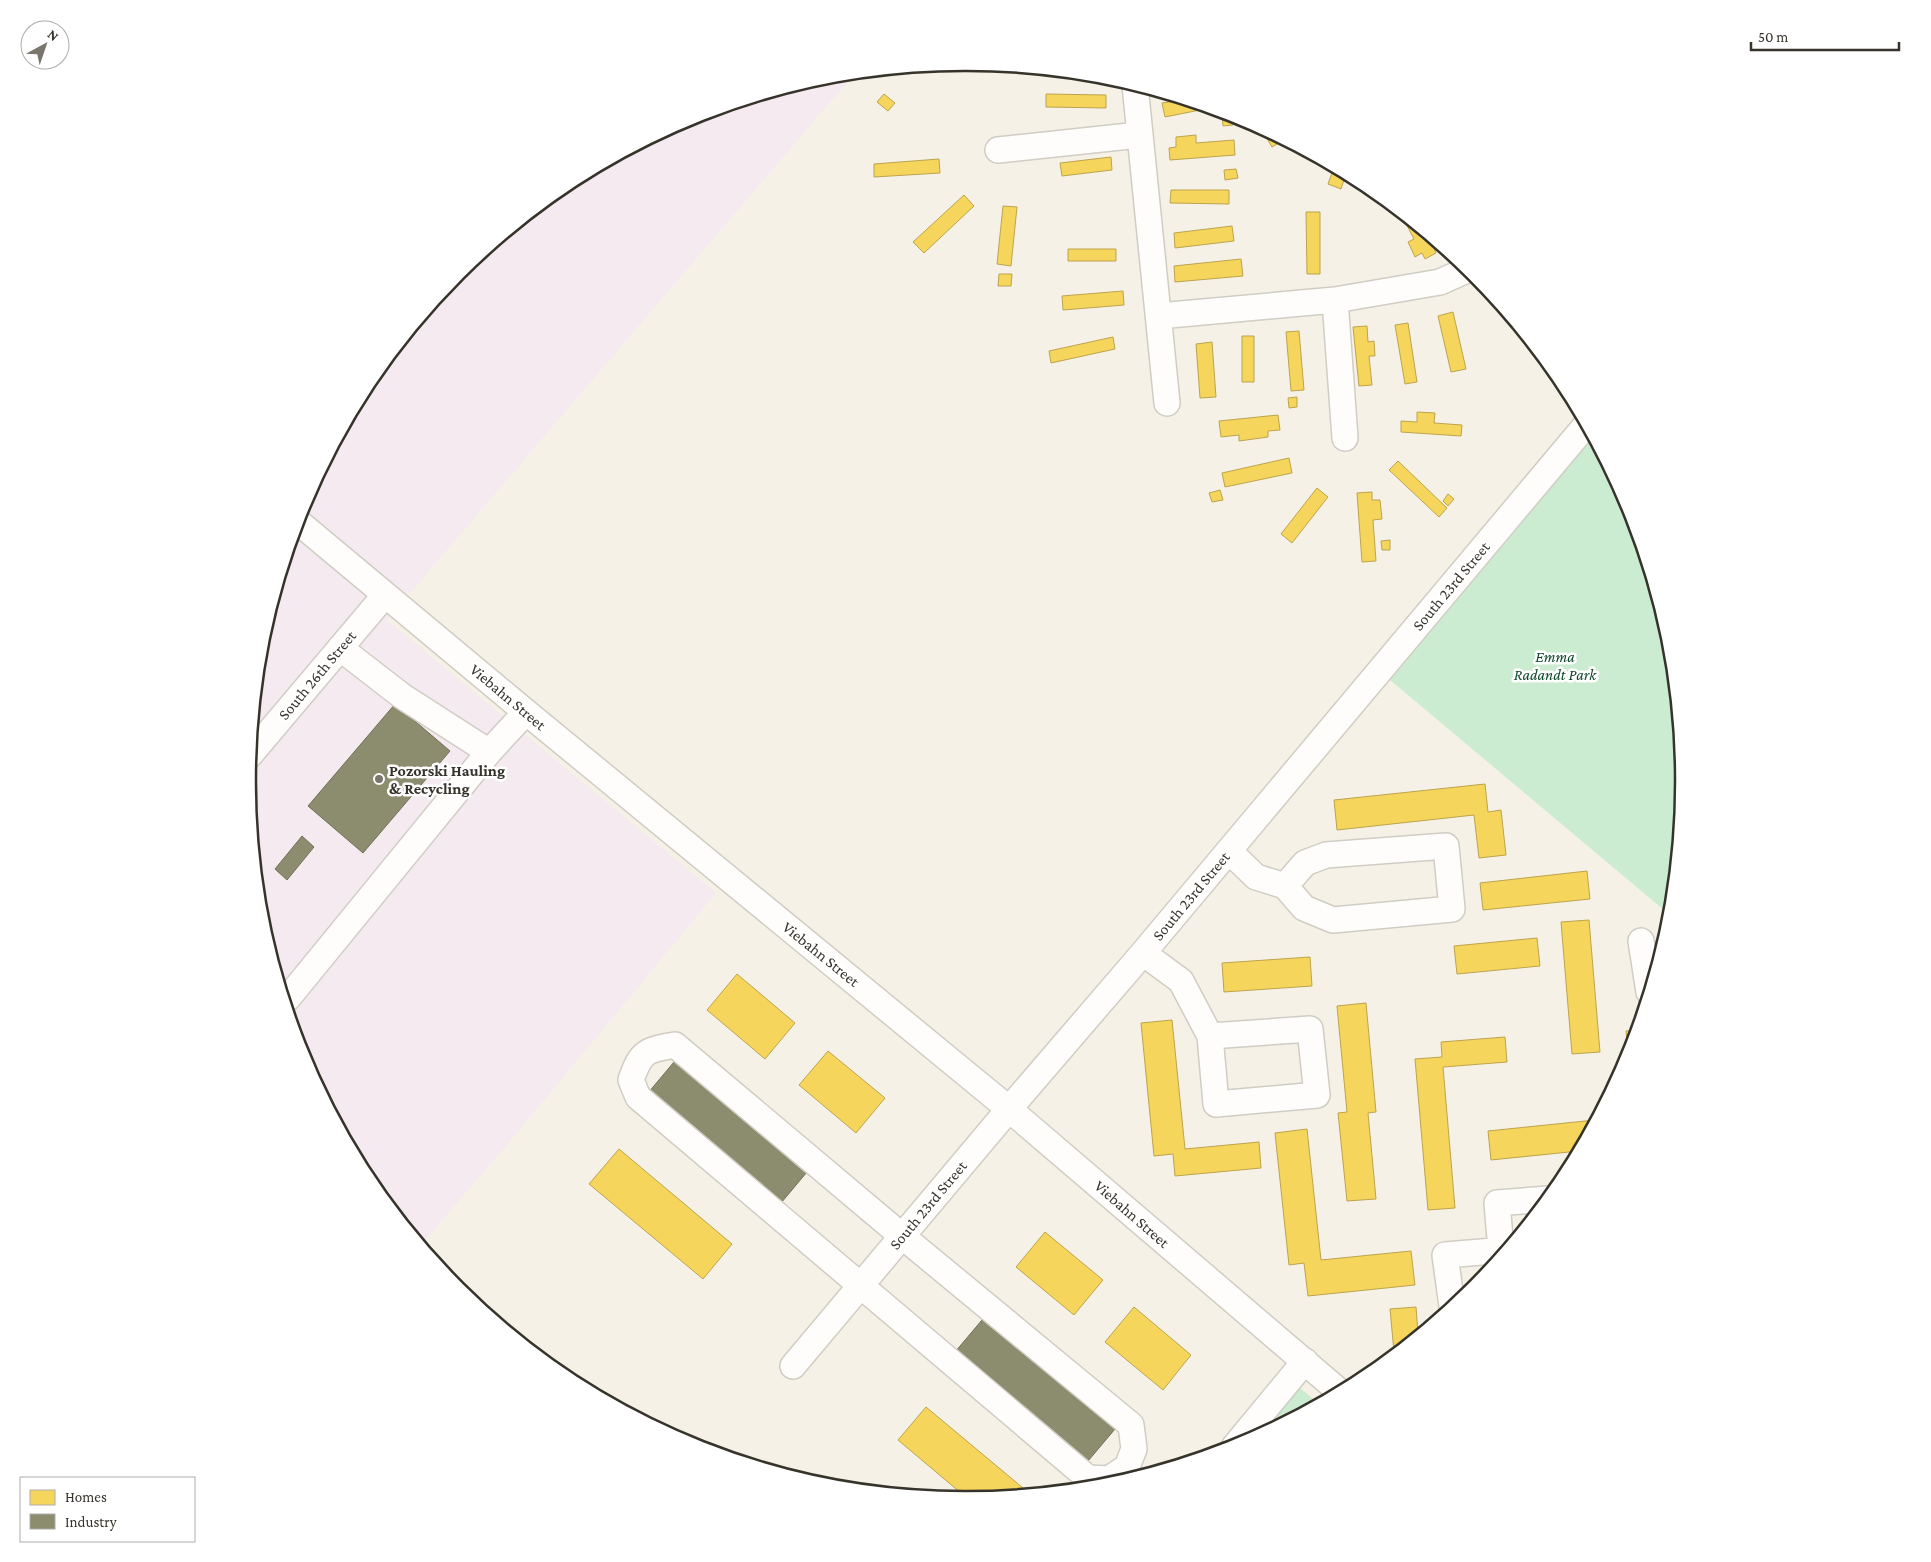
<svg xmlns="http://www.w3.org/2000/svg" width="1931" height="1562" font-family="'Crimson Pro',serif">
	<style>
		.industrial { fill: #f4eaf0 }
		.green { fill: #ccecd2 }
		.homes { fill: #f6d55c; stroke: #bca44d }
		.industry { fill: #8c8c6e; stroke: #72715a }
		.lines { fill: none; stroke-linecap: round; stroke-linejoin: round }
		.minor-casing { stroke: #d0cdc4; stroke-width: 28 }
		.minor { stroke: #fefdfb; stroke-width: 25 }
		.poi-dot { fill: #79766c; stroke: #fff; stroke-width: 2 }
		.labels { text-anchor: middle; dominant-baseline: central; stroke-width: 5; stroke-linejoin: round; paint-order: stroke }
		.street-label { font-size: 16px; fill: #36332b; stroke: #fff }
		.park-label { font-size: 16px; font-style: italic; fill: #0e482b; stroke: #fff }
		.poi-label { font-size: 16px; font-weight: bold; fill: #36332b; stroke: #fff; text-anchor: start }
		.rim { fill: none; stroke: #36332b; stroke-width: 2.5 }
	</style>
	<rect width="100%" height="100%" fill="#f6f1e6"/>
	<path class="industrial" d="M 855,73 L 387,620 L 716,893 L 506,1146 L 421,1245 L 368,1180 L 302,1056 L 261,921 L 247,781 L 261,641 L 302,506 L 368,382 L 458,273 L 567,183 L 691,117 L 826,76 Z"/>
	<path class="green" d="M 1593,438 L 1629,506 L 1670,641 L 1684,781 L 1671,916 L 1390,680 Z
		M 1281,1372 L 1318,1403 L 1240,1445 L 1212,1453 Z"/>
	<path class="homes" d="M 884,94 L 895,103 L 888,111 L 877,102 Z
		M 1046,94 L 1106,95 L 1106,108 L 1046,107 Z
		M 1182,100 L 1210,108 L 1165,117 L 1162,103 Z
		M 1229,114 L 1231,114 L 1233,125 L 1223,126 L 1222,115 Z
		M 1269,133 L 1284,140 L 1272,147 L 1265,135 Z
		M 1196,135 L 1196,143 L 1234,140 L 1235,155 L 1170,160 L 1169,148 L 1176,147 L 1176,137 Z
		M 1111,157 L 1112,170 L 1062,176 L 1060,163 Z
		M 939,159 L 940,173 L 874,177 L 874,164 Z
		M 1334,167 L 1346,174 L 1341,189 L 1328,184 Z
		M 1236,169 L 1238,178 L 1225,180 L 1224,170 Z
		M 1171,190 L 1229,190 L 1229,204 L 1170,203 Z
		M 964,195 L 974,206 L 924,253 L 913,242 Z
		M 1003,206 L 1017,207 L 1011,266 L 997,264 Z
		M 1306,212 L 1320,212 L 1320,274 L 1307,274 Z
		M 1401,214 L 1427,234 L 1436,253 L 1425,259 L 1422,253 L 1415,257 L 1408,242 L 1414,239 Z
		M 1232,226 L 1234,241 L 1175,248 L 1174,233 Z
		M 1068,249 L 1116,249 L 1116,261 L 1068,261 Z
		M 1241,259 L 1243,276 L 1175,282 L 1174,266 Z
		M 999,274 L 1012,274 L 1011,286 L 998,286 Z
		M 1123,291 L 1124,305 L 1063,310 L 1062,296 Z
		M 1453,312 L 1466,369 L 1451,372 L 1438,316 Z
		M 1408,323 L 1417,382 L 1405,384 L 1395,325 Z
		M 1367,326 L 1368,342 L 1374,341 L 1375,356 L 1369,356 L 1372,385 L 1359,386 L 1353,327 Z
		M 1299,331 L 1304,390 L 1291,391 L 1286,332 Z
		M 1242,336 L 1254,336 L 1254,382 L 1242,382 Z
		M 1113,337 L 1115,349 L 1051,363 L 1049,351 Z
		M 1212,342 L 1216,397 L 1200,398 L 1196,344 Z
		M 1297,397 L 1297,407 L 1289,408 L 1288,398 Z
		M 1417,412 L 1435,413 L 1434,423 L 1462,425 L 1461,436 L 1401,432 L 1401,421 L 1417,422 Z
		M 1278,415 L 1280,430 L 1268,431 L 1268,437 L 1239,441 L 1239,435 L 1221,437 L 1219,421 Z
		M 1289,458 L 1292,473 L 1225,487 L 1222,473 Z
		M 1398,461 L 1447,508 L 1439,517 L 1389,470 Z
		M 1317,488 L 1328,497 L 1292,543 L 1281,534 Z
		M 1220,490 L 1223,500 L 1212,502 L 1209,493 Z
		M 1372,492 L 1372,500 L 1380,500 L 1382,519 L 1373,520 L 1376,561 L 1362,562 L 1357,493 Z
		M 1448,494 L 1454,499 L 1448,506 L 1443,501 Z
		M 1390,540 L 1390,550 L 1382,550 L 1381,541 Z
		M 1485,784 L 1488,812 L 1501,810 L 1506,855 L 1479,858 L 1474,815 L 1337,830 L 1334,800 Z
		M 1587,871 L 1590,899 L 1483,910 L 1480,883 Z
		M 1589,920 L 1600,1052 L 1572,1054 L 1561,922 Z
		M 1669,926 L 1662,949 L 1654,943 Z
		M 1537,938 L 1540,966 L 1457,974 L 1454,946 Z
		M 1310,957 L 1312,986 L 1224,992 L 1222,963 Z
		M 737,974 L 795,1023 L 765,1059 L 707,1010 Z
		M 1366,1003 L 1376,1112 L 1368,1113 L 1376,1199 L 1347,1201 L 1338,1113 L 1347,1112 L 1337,1006 Z
		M 1172,1020 L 1185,1149 L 1259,1142 L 1261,1168 L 1175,1176 L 1173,1154 L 1154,1156 L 1141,1023 Z
		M 1637,1030 L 1629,1056 L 1629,1057 L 1626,1031 Z
		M 1505,1037 L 1507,1062 L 1443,1067 L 1455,1208 L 1428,1210 L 1415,1059 L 1442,1057 L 1441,1042 Z
		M 828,1051 L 885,1098 L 856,1133 L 799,1085 Z
		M 1595,1120 L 1579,1151 L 1491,1160 L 1488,1131 Z
		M 1307,1129 L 1321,1260 L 1411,1251 L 1415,1285 L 1308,1296 L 1304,1263 L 1289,1265 L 1275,1133 Z
		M 619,1149 L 732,1244 L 703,1279 L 589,1184 Z
		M 1045,1232 L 1103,1280 L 1074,1315 L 1016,1267 Z
		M 1134,1307 L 1191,1355 L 1163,1390 L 1105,1342 Z
		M 1416,1307 L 1418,1334 L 1398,1351 L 1394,1352 L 1390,1309 Z
		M 926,1407 L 1029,1493 L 968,1499 L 898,1440 Z"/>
	<path class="industry" d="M 395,704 L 450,751 L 363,853 L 308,806 Z
		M 302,836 L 314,847 L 287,880 L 275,869 Z
		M 674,1062 L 807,1172 L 781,1203 L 648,1093 Z
		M 982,1320 L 1115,1429 L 1088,1461 L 955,1352 Z"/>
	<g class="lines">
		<defs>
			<path id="minor" d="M 1135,85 L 1167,403
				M 998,150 L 1139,135
				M 1335,300 L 1345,438
				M 1159,316 L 1335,300 L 1440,282 L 1469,269
				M 297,521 L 526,712 L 1009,1109 L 1340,1392
				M 340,648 L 402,696 L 489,752
				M 249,756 L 385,595
				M 1229,851 L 1256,877 L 1285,886 L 1305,863 L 1326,855 L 1446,846 L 1452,909 L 1333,920 L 1304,908 L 1285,886
				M 1641,941 L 1649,992
				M 1143,953 L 1181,981 L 1210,1036 L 1216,1104 L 1317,1095 L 1310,1029 L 1210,1036
				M 288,998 L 489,752 L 526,712
				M 675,1045 L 902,1236 L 1131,1425 L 1134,1449 L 1127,1467 L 1109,1479 L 1088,1478 L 638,1097 L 631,1080 C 641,1051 646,1050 675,1045 Z
				M 1501,1250 L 1497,1203 L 1548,1199
				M 1452,1306 L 1445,1255 L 1506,1250
				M 793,1366 L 1009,1109 L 1143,953 L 1586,425
				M 1234,1447 L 1305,1361"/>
		</defs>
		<use href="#minor" class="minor-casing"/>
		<use href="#minor" class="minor"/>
	</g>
	<circle class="poi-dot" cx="379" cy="779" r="5"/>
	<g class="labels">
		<g class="street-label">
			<text transform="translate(1451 586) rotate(-50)">South 23rd Street</text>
			<text transform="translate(317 675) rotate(-50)">South 26th Street</text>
			<text transform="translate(508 697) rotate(40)">Viebahn Street</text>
			<text transform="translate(1191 896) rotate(-50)">South 23rd Street</text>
			<text transform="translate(821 954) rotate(39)">Viebahn Street</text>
			<text transform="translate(928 1205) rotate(-50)">South 23rd Street</text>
			<text transform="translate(1132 1214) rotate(41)">Viebahn Street</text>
		</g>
		<g class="park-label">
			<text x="1555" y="656">Emma<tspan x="1555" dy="18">Radandt Park</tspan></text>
		</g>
		<g class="poi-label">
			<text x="389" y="770">Pozorski Hauling<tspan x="389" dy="18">&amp; Recycling</tspan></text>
		</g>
	</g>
	<path d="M0 0H1931V1562H0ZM965 71H966A709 709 0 0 1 1675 780V782A709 709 0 0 1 966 1491H965A709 709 0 0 1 256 782V780A709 709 0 0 1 965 71Z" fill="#fff" fill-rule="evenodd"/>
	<path class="rim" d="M965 71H966A709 709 0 0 1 1675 780V782A709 709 0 0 1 966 1491H965A709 709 0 0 1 256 782V780A709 709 0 0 1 965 71Z"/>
	<rect x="20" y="1477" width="175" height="65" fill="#ffffff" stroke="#afadaa"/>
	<rect x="30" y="1490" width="25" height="15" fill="#f6d55c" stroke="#afadaa"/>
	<text x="65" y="1502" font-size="15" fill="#36332b">Homes</text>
	<rect x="30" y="1514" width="25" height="15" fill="#8c8c6e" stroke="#afadaa"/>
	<text x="65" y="1527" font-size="15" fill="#36332b">Industry</text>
	<g transform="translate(45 45) rotate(40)"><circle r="24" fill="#ffffff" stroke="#afadaa"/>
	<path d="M0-4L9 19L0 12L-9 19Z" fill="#79766c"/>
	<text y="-8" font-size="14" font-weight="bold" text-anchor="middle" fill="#36332b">N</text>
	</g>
	<path d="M1751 42v8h148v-8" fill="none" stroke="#36332b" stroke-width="2.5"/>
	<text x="1758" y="42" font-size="15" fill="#36332b" stroke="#ffffff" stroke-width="4" paint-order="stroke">50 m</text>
</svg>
